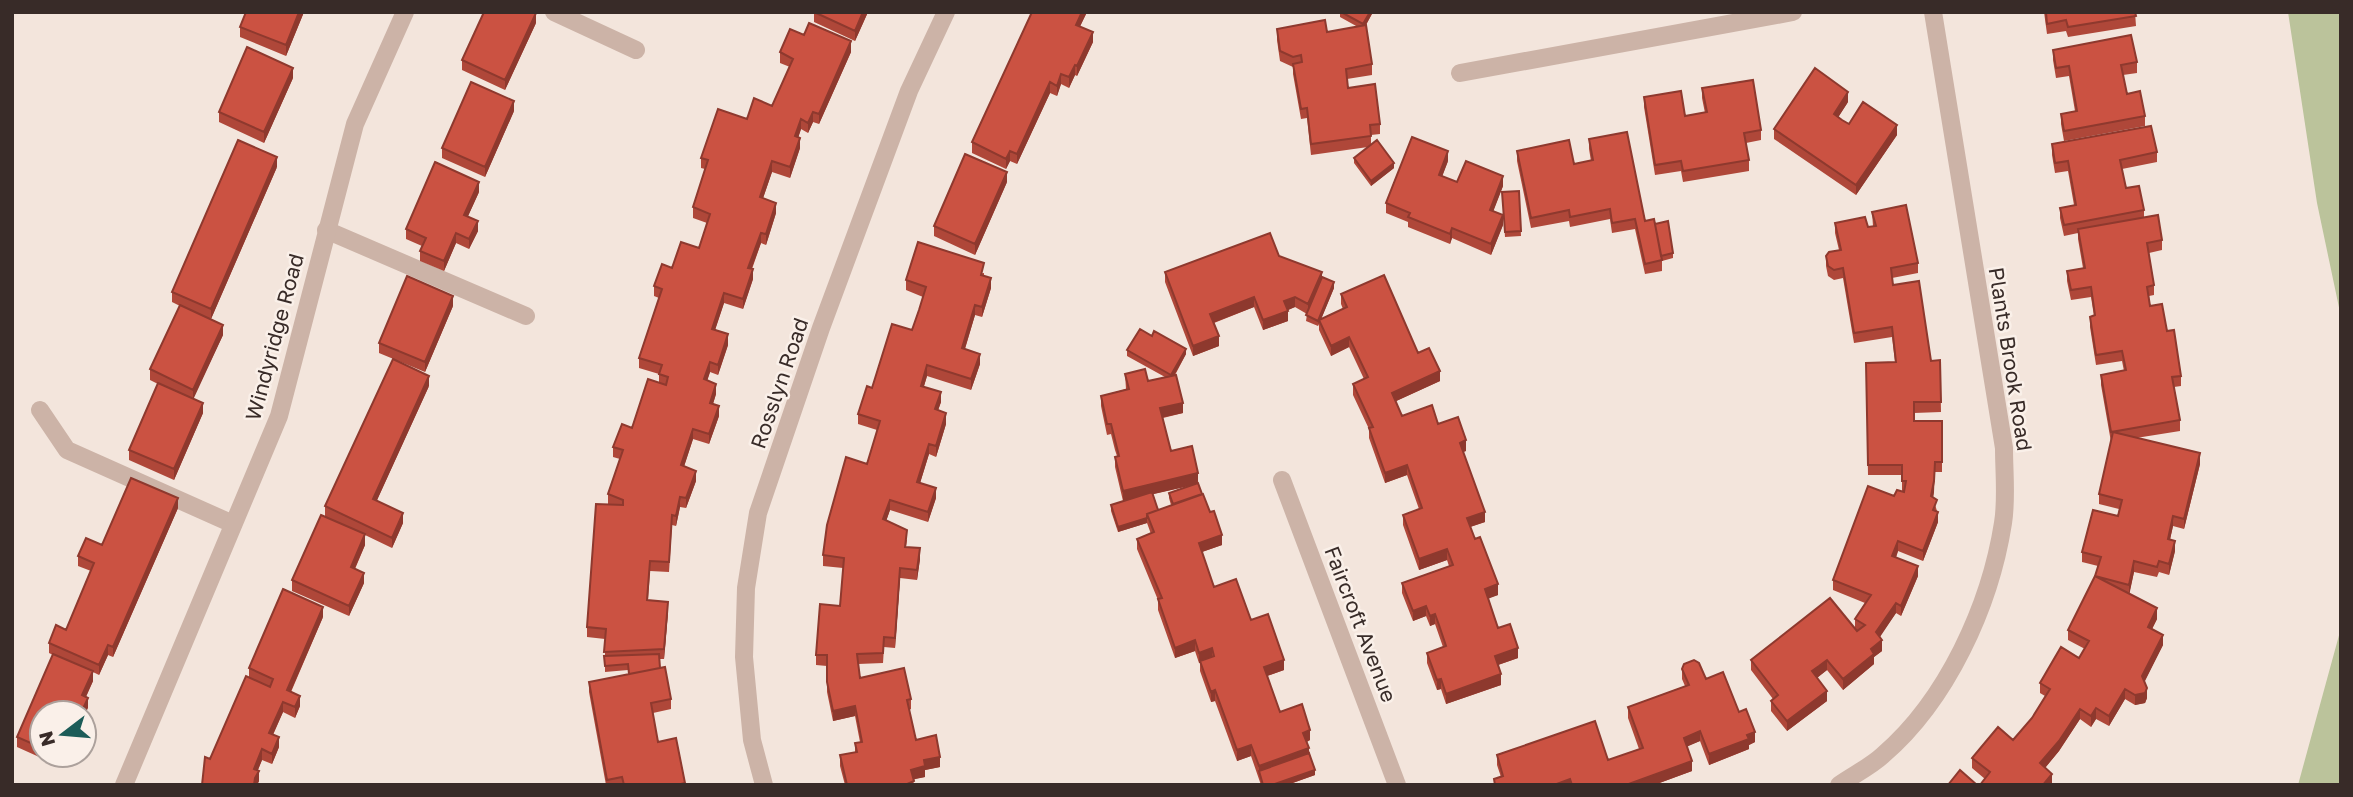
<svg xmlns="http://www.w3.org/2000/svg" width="2353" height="797" font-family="'Golos Text',sans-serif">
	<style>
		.green { fill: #bbc39b }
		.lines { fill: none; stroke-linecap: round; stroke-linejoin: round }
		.service { stroke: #ccb3a7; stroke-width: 18 }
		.minor { stroke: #ccb3a7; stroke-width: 18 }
		.wall { fill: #af4739; fill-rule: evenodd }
		.shaded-wall { fill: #8e392e }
		.building { fill: #cb5242; stroke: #8e392e; stroke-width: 2 }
		.labels { text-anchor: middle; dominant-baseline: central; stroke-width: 5; stroke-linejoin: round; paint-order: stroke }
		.street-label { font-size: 21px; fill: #382b28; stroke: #faf0e9 }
	</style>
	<rect width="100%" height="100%" fill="#f3e5dc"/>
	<path class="green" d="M 2288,12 L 2341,12 L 2341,317 L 2317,203 Z
		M 2341,628 L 2341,785 L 2298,785 Z"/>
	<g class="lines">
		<path class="service" d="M 554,12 L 636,50
			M 326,230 L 526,316
			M 40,410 L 67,450 L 233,524"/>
		<path class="minor" d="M 1460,73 L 1793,12
			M 1282,480 L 1397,785
			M 124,785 L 279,416 L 355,124 L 405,12
			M 764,785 L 752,740 L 744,657 L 746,588 L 758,513 L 821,328 L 909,91 L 946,12
			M 1839,785 C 1853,775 1870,767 1883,755 C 1947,700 1990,606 2003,523 C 2007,499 2004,473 2004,448 L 1933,12"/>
	</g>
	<path class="wall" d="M 304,12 L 286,56 L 240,37 L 240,27 Z
		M 814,12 L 868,12 L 855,41 L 814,22 Z
		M 1032,12 L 1087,12 L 1080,26 L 1093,42 L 1077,76 L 1075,75 L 1069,88 L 1061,84 L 1057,96 L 1050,93 L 1017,164 L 1010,161 L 1006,169 L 972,153 L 972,142 Z
		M 1340,12 L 1373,12 L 1366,25 L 1372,64 L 1372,75 L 1347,79 L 1348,88 L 1380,124 L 1380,134 L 1371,135 L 1371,144 L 1394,168 L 1371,186 L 1354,163 L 1354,158 L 1368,147 L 1311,155 L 1307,118 L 1301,119 L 1293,74 L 1293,67 L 1280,61 L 1277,40 L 1277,29 L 1327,32 L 1358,27 L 1340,17 Z
		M 2044,12 L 2135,12 L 2136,26 L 2068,37 L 2066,31 L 2047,34 Z
		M 536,23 L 505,90 L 462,70 L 462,60 Z
		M 804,35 L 851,52 L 819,124 L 813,122 L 808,133 L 801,129 L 798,138 L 800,148 L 790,178 L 772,172 L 763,198 L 776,213 L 766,245 L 761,243 L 752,269 L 753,279 L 743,309 L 724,303 L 715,330 L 728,345 L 718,375 L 710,372 L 707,381 L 716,394 L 713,404 L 719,416 L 709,444 L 693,439 L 684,466 L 696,481 L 686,508 L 680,507 L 676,526 L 672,525 L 669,572 L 650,571 L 648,600 L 668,612 L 664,659 L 660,659 L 660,668 L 671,699 L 671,709 L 653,713 L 658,742 L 685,785 L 606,785 L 589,692 L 589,682 L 628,674 L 628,670 L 605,672 L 605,639 L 587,637 L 587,627 L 609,505 L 608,504 L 608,494 L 620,459 L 613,457 L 613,447 L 632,428 L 659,383 L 659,374 L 639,368 L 639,358 L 659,298 L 654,296 L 654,286 L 672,268 L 699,248 L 707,223 L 693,218 L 693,207 L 705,169 L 701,168 L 701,158 L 747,119 L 772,106 L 790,67 L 780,63 L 780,52 Z
		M 2053,50 L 2137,62 L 2137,73 L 2123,75 L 2127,94 L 2145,116 L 2145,126 L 2064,141 L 2061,124 L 2061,114 L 2075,111 L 2069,76 L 2056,78 L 2053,60 Z
		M 293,78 L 264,143 L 219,122 L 219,112 Z
		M 1702,88 L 1761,130 L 1761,140 L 1746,143 L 1749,160 L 1749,171 L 1683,182 L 1681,171 L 1655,175 L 1644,107 L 1644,97 L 1685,116 L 1705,113 L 1702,98 Z
		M 1848,102 L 1838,117 L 1849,124 L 1897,135 L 1856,195 L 1774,139 L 1774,129 Z
		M 514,111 L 485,177 L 442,158 L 442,148 Z
		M 1589,139 L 1645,221 L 1655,224 L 1673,253 L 1673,258 L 1662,261 L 1662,271 L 1645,274 L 1635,229 L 1612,233 L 1610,219 L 1570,227 L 1569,221 L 1531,228 L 1517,161 L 1517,151 L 1574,164 L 1591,161 L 1589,149 Z
		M 2052,144 L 2157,152 L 2157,162 L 2122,169 L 2126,188 L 2144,210 L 2144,218 L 2162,240 L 2162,250 L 2149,253 L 2154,285 L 2154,295 L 2149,296 L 2150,306 L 2167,331 L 2181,376 L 2181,386 L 2174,387 L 2180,420 L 2180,431 L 2136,438 L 2200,464 L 2184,529 L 2173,526 L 2170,539 L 2175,551 L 2169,575 L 2159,572 L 2157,577 L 2134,572 L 2129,594 L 2157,619 L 2152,629 L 2163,645 L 2144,682 L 2147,698 L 2145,703 L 2135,705 L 2125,699 L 2109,726 L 2096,719 L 2091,727 L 2080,719 L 2059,751 L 2045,768 L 2052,784 L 1985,779 L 1972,768 L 1972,758 L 2013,740 L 2032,718 L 2045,696 L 2040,693 L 2040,683 L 2079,658 L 2085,649 L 2068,640 L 2068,630 L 2095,576 L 2098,566 L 2082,562 L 2082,552 L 2118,516 L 2119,509 L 2099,504 L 2099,494 L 2111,442 L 2101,385 L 2101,375 L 2124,371 L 2122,361 L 2096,365 L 2090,327 L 2090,317 L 2094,316 L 2091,297 L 2071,300 L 2067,281 L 2067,271 L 2083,268 L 2078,239 L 2078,233 L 2064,236 L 2060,218 L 2060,208 L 2074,205 L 2068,171 L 2055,173 L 2052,155 Z
		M 1448,161 L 1442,176 L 1457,182 L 1503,186 L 1493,211 L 1503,225 L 1491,255 L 1452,238 L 1450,244 L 1408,227 L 1408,222 L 1386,213 L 1386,203 Z
		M 277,167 L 211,319 L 223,335 L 193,398 L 203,413 L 174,480 L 129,460 L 129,450 L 158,384 L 150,380 L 150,369 L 180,306 L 172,302 L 172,292 Z
		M 1007,182 L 975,255 L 934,236 L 934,226 Z
		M 1519,191 L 1521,236 L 1505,237 L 1502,192 Z
		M 479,192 L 468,216 L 478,231 L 469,249 L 456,243 L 444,271 L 420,261 L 420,251 L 422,246 L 406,239 L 406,229 Z
		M 1872,212 L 1918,263 L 1918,273 L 1892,278 L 1893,285 L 1931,361 L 1940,360 L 1941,412 L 1914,413 L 1914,421 L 1942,421 L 1942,472 L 1935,472 L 1934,492 L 1933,498 L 1937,511 L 1938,522 L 1923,561 L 1898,551 L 1896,558 L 1918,576 L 1901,616 L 1896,613 L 1879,637 L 1882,651 L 1874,657 L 1874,664 L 1843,690 L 1827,670 L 1819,676 L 1817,678 L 1827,701 L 1787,731 L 1771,711 L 1771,701 L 1773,699 L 1751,670 L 1751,660 L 1858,631 L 1855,629 L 1855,619 L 1865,603 L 1833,590 L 1833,580 L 1894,496 L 1904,492 L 1902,491 L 1902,475 L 1868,475 L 1866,363 L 1895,362 L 1892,337 L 1854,343 L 1843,278 L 1834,280 L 1828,276 L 1826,266 L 1826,256 L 1839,250 L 1835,233 L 1835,223 L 1868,227 L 1873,226 Z
		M 1279,256 L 1322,277 L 1334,288 L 1321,319 L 1343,309 L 1341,304 L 1341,294 L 1418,353 L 1440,381 L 1396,401 L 1402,416 L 1438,424 L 1466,451 L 1463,452 L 1485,522 L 1470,527 L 1498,595 L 1488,598 L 1498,628 L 1518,658 L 1498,665 L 1501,685 L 1446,704 L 1441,689 L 1437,690 L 1427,663 L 1427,653 L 1443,647 L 1435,624 L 1430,626 L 1426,616 L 1413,621 L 1402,593 L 1402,583 L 1449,566 L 1447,560 L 1419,570 L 1403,525 L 1403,515 L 1419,509 L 1407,475 L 1385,483 L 1369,438 L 1369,429 L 1353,395 L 1353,384 L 1364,379 L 1349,347 L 1331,356 L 1319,330 L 1319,324 L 1318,326 L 1306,321 L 1307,314 L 1295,307 L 1287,310 L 1288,321 L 1263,330 L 1254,307 L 1214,323 L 1219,346 L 1193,356 L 1165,282 L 1165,272 Z
		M 984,273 L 984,276 L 991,288 L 982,317 L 975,315 L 965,349 L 980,364 L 971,390 L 927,376 L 924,386 L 941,402 L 938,410 L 946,424 L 936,457 L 929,454 L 920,483 L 936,498 L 928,522 L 890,510 L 886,521 L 907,540 L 906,547 L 920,559 L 917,580 L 900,578 L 895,648 L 884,647 L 883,663 L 858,664 L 860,678 L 911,699 L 911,709 L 909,710 L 916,740 L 940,767 L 925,770 L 925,777 L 913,779 L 914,785 L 845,785 L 840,766 L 840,755 L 855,752 L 855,743 L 860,742 L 855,716 L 833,721 L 827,692 L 827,666 L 816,665 L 816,655 L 840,606 L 843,568 L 823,566 L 823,555 L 867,464 L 877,430 L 858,424 L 858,414 L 872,388 L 912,330 L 923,297 L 906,290 L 906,280 Z
		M 453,306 L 425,372 L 379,353 L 379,343 Z
		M 1127,350 L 1186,354 L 1175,375 L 1183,413 L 1163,418 L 1171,451 L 1198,484 L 1222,545 L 1202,552 L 1214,587 L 1251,620 L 1284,670 L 1267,676 L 1280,712 L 1310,740 L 1307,742 L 1315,775 L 1287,785 L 1261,785 L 1251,756 L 1237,761 L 1215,701 L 1211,702 L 1200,671 L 1200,663 L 1199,663 L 1195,651 L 1175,658 L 1158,610 L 1158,600 L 1137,549 L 1137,539 L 1151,534 L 1147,523 L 1118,532 L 1111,511 L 1111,505 L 1123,501 L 1115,467 L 1115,457 L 1117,456 L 1115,450 L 1111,434 L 1107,435 L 1101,406 L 1101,396 L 1126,389 L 1125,374 L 1148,381 L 1165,377 L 1127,356 ZM 1188,486 L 1169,493 L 1169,498 L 1171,505 L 1158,510 L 1153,494 Z
		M 429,386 L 377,500 L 403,523 L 392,548 L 365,535 L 365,545 L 355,569 L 364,583 L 349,616 L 292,591 L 292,580 L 325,516 L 325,506 Z
		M 178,508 L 113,657 L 108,655 L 99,675 L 93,672 L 93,681 L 86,697 L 88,708 L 42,713 L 42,755 L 61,755 L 57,765 L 17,747 L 17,737 L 53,655 L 49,653 L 49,643 L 66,630 L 91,571 L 78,566 L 78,556 Z
		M 323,617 L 291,692 L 300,706 L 295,718 L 283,712 L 273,735 L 279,747 L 272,764 L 262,760 L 258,770 L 259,781 L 257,785 L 202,785 L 210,759 L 249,677 L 249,668 Z
		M 1682,669 L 1706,679 L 1739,712 L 1755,742 L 1749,745 L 1749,749 L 1709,765 L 1700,741 L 1687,746 L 1692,771 L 1654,785 L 1494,785 L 1494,779 L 1501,777 L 1497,765 L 1497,755 L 1608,760 L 1639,749 L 1628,718 L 1628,707 L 1685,686 L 1682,679 Z"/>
	<path class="shaded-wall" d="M 299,12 L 304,12 L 286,56 L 286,45 Z
		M 863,12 L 868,12 L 855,41 L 855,31 Z
		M 1082,12 L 1087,12 L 1076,35 L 1076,25 Z
		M 1370,12 L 1373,12 L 1363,30 L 1363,24 Z
		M 536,13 L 536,23 L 505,90 L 505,80 Z
		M 1093,32 L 1093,42 L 1077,76 L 1077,66 Z
		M 851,41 L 851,52 L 819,124 L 819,114 Z
		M 1075,65 L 1075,75 L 1069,88 L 1069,77 Z
		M 293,68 L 293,78 L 264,143 L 264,132 Z
		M 1061,74 L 1061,84 L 1057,96 L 1057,86 Z
		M 1050,82 L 1050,93 L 1017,164 L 1017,154 Z
		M 1848,92 L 1848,102 L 1834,124 L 1834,114 Z
		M 514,101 L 514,111 L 485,177 L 485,167 Z
		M 813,112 L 813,122 L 808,133 L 808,123 Z
		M 801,119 L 801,129 L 795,147 L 795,136 Z
		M 1897,125 L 1897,135 L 1856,195 L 1856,185 Z
		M 800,138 L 800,148 L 790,178 L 790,167 Z
		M 1010,151 L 1010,161 L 1006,169 L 1006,159 Z
		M 1448,151 L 1448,161 L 1439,185 L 1439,175 Z
		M 277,157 L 277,167 L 211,319 L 211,309 Z
		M 772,161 L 772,172 L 760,207 L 760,197 Z
		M 1394,163 L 1394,168 L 1371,186 L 1371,181 Z
		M 1007,172 L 1007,182 L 975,255 L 975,244 Z
		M 1503,176 L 1503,186 L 1490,220 L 1490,210 Z
		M 479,182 L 479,192 L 464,225 L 464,215 Z
		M 776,203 L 776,213 L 766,245 L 766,234 Z
		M 1503,215 L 1503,225 L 1491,255 L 1491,244 Z
		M 478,221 L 478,231 L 469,249 L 469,239 Z
		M 1452,228 L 1452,238 L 1450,244 L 1450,234 Z
		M 456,233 L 456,243 L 444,271 L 444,261 Z
		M 761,233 L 761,243 L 748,278 L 748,268 Z
		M 753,269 L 753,279 L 743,309 L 743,299 Z
		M 1322,272 L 1322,282 L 1308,314 L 1308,304 Z
		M 991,278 L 991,288 L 982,317 L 982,307 Z
		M 1334,282 L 1334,288 L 1320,322 L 1319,320 L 1318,326 L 1318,321 Z
		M 724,293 L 724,303 L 712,339 L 712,329 Z
		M 453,296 L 453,306 L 425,372 L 425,362 Z
		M 1254,297 L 1254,307 L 1210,324 L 1210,314 Z
		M 1295,297 L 1295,307 L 1284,312 L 1284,301 Z
		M 975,305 L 975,315 L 962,358 L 962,348 Z
		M 1288,311 L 1288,321 L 1263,330 L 1263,320 Z
		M 223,325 L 223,335 L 193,400 L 193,390 Z
		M 728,334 L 728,345 L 718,375 L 718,365 Z
		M 1219,336 L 1219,346 L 1193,356 L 1193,346 Z
		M 1349,337 L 1349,347 L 1331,356 L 1331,346 Z
		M 1186,349 L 1186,354 L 1171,381 L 1171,375 Z
		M 980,354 L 980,364 L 971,390 L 971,379 Z
		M 710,362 L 710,372 L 704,390 L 704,379 Z
		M 927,365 L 927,376 L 921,396 L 921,386 Z
		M 1440,371 L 1440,381 L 1392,403 L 1392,393 Z
		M 429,376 L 429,386 L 373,509 L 373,499 Z
		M 716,384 L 716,394 L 710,413 L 710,403 Z
		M 941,392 L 941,402 L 935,419 L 935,409 Z
		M 203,403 L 203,413 L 174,480 L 174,469 Z
		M 1183,403 L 1183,413 L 1160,418 L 1160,408 Z
		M 719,406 L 719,416 L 709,444 L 709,434 Z
		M 946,413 L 946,424 L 936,457 L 936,446 Z
		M 693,429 L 693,439 L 681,476 L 681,465 Z
		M 1466,440 L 1466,451 L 1460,453 L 1460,443 Z
		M 929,444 L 929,454 L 917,493 L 917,482 Z
		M 2200,453 L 2200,464 L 2184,529 L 2184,519 Z
		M 1407,465 L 1407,475 L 1385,483 L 1385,473 Z
		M 696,471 L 696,481 L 686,508 L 686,498 Z
		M 1198,473 L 1198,484 L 1123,501 L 1123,491 Z
		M 1934,481 L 1934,492 L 1931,507 L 1931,496 Z
		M 936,488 L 936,498 L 928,522 L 928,512 Z
		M 680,497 L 680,507 L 676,526 L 676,516 Z
		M 178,498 L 178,508 L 113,657 L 113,647 Z
		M 890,500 L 890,510 L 883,530 L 883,519 Z
		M 1485,512 L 1485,522 L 1467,528 L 1467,518 Z
		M 1938,512 L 1938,522 L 1923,561 L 1923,551 Z
		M 403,513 L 403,523 L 392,548 L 392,538 Z
		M 2173,516 L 2173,526 L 2168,549 L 2168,539 Z
		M 1147,518 L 1147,523 L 1118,532 L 1118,527 Z
		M 365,534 L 365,545 L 351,577 L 351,567 Z
		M 1222,535 L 1222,545 L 1199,553 L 1199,543 Z
		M 1898,541 L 1898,551 L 1892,567 L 1892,556 Z
		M 2175,541 L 2175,551 L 2169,575 L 2169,564 Z
		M 920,548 L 920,559 L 917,580 L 917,570 Z
		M 1447,549 L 1447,560 L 1419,570 L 1419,559 Z
		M 2134,561 L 2134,572 L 2129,596 L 2129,585 Z
		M 1918,566 L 1918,576 L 1901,616 L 1901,606 Z
		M 900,568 L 900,578 L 895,648 L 895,638 Z
		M 364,573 L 364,583 L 349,616 L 349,606 Z
		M 1498,584 L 1498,595 L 1485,600 L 1485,589 Z
		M 668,602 L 668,612 L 664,659 L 664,649 Z
		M 1896,603 L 1896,613 L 1876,643 L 1876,632 Z
		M 1426,606 L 1426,616 L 1413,621 L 1413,611 Z
		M 323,607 L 323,617 L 287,700 L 287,690 Z
		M 2157,608 L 2157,619 L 2148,637 L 2148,627 Z
		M 1435,614 L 1435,624 L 1430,626 L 1430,616 Z
		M 2163,635 L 2163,645 L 2142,687 L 2142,676 Z
		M 1195,640 L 1195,651 L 1175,658 L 1175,648 Z
		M 1882,640 L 1882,651 L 1874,657 L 1874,664 L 1843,690 L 1843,679 L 1871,649 Z
		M 108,645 L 108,655 L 99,675 L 99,665 Z
		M 1212,648 L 1212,659 L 1199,663 L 1199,653 Z
		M 1518,648 L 1518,658 L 1495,666 L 1495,656 Z
		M 1284,660 L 1284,670 L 1264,677 L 1264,667 Z
		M 1827,660 L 1827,670 L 1812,682 L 1812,671 Z
		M 93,671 L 93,681 L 82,705 L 82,695 Z
		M 1501,674 L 1501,685 L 1446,704 L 1446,694 Z
		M 1441,679 L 1441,689 L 1437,690 L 1437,680 Z
		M 2147,688 L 2147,698 L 2145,703 L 2135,705 L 2135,695 Z
		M 2125,689 L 2125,699 L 2109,726 L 2109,716 Z
		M 1215,690 L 1215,701 L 1211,702 L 1211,692 Z
		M 1827,691 L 1827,701 L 1787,731 L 1787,721 Z
		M 300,696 L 300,706 L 295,718 L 295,707 Z
		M 88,698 L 88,708 L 84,716 L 84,713 L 81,713 Z
		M 283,702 L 283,712 L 269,743 L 269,733 Z
		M 855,706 L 855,716 L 833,721 L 833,711 Z
		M 2096,708 L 2096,719 L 2091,727 L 2091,716 Z
		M 2080,709 L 2080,719 L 2059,751 L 2040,774 L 2040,763 Z
		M 1310,730 L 1310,740 L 1303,743 L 1303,733 Z
		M 1700,731 L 1700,741 L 1684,748 L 1684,738 Z
		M 1755,732 L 1755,742 L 1749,745 L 1749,749 L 1709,765 L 1709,754 Z
		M 279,737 L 279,747 L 272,764 L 272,754 Z
		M 1251,745 L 1251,756 L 1237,761 L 1237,750 Z
		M 1309,748 L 1309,758 L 1259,771 L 1259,766 Z
		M 262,749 L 262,760 L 254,779 L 254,769 Z
		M 57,755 L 61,755 L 57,765 Z
		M 940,757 L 940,767 L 925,770 L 925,777 L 911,780 L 911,770 L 924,760 Z
		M 1692,761 L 1692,771 L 1654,785 L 1626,785 Z
		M 1315,770 L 1315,775 L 1287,785 L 1272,785 Z
		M 259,771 L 259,781 L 257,785 L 254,785 L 255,778 Z
		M 2052,774 L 2052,784 L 2043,785 Z
		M 1570,779 L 1570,785 L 1554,785 Z"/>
	<path class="building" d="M 246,12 L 299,12 L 286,45 L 240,27 Z
		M 484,12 L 534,12 L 536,13 L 505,80 L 462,60 Z
		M 814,12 L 863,12 L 855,31 Z
		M 1032,12 L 1082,12 L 1076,25 L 1093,32 L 1077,66 L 1075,65 L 1069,77 L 1061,74 L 1057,86 L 1050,82 L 1017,154 L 1010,151 L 1006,159 L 972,142 Z
		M 1341,12 L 1370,12 L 1363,24 Z
		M 2046,12 L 2135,12 L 2136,16 L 2068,27 L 2066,20 L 2047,24 Z
		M 1325,20 L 1327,32 L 1366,25 L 1372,64 L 1346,69 L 1348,88 L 1375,84 L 1380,124 L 1370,125 L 1371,136 L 1311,144 L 1307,108 L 1301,109 L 1293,64 L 1302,62 L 1301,55 L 1293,57 L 1280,51 L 1277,29 Z
		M 809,23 L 851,41 L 819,114 L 813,112 L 808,123 L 801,119 L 795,136 L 800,138 L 790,167 L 772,161 L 760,197 L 776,203 L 766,234 L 761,233 L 748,268 L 753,269 L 743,299 L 724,293 L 712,329 L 728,334 L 718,365 L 710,362 L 704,379 L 716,384 L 710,403 L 719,406 L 709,434 L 693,429 L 681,465 L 696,471 L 686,498 L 680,497 L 676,516 L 672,515 L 669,562 L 650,561 L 647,600 L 668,602 L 664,649 L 604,652 L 606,629 L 587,627 L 596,504 L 623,505 L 623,500 L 608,494 L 623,450 L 613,447 L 622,424 L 632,428 L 648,379 L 666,385 L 668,377 L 659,374 L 662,365 L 639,358 L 662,289 L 654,286 L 662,264 L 672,268 L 681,242 L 699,248 L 710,214 L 693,207 L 708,160 L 701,158 L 718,109 L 747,119 L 754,98 L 772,106 L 793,59 L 780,52 L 790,29 L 804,35 Z
		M 2131,35 L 2137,62 L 2121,65 L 2127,94 L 2140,91 L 2145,116 L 2064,131 L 2061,114 L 2077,111 L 2069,66 L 2056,68 L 2053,50 Z
		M 247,47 L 293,68 L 264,132 L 219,112 Z
		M 1815,68 L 1848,92 L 1834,114 L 1842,120 L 1849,124 L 1863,102 L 1897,125 L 1856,185 L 1774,129 Z
		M 1753,80 L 1761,130 L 1744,133 L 1749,160 L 1683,171 L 1681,161 L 1655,165 L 1644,97 L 1681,91 L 1685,116 L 1707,112 L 1702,88 Z
		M 471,82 L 514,101 L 485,167 L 442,148 Z
		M 2151,126 L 2157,152 L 2120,160 L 2126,188 L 2139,186 L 2144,210 L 2064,225 L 2060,208 L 2076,205 L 2068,161 L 2055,163 L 2052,144 Z
		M 1627,132 L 1645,221 L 1654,219 L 1662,260 L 1645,264 L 1635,219 L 1612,223 L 1610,209 L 1570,217 L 1569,210 L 1531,218 L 1517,151 L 1569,140 L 1574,164 L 1593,160 L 1589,139 Z
		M 1412,137 L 1448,151 L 1439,175 L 1457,182 L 1466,161 L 1503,176 L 1490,210 L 1503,215 L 1491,244 L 1452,228 L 1450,234 L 1408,217 L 1410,213 L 1386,203 Z
		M 238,140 L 277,157 L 211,309 L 172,292 Z
		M 1377,140 L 1394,163 L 1371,181 L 1354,158 Z
		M 965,154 L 1007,172 L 975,244 L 934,226 Z
		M 435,162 L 479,182 L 464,215 L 478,221 L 469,239 L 456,233 L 444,261 L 420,251 L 426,238 L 406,229 Z
		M 1519,191 L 1521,231 L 1505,232 L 1502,192 Z
		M 1906,205 L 1918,263 L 1891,268 L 1893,285 L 1919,281 L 1931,361 L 1940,360 L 1941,402 L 1914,402 L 1914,421 L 1942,421 L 1942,462 L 1935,462 L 1934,481 L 1931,496 L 1937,500 L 1933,510 L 1938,512 L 1923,551 L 1898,541 L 1892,556 L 1918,566 L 1901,606 L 1896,603 L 1876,632 L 1882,640 L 1871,649 L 1874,654 L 1843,679 L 1827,660 L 1819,666 L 1812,671 L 1827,691 L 1787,721 L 1771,701 L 1778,695 L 1751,660 L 1830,598 L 1857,631 L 1865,625 L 1855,619 L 1871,595 L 1833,580 L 1868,486 L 1894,496 L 1897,490 L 1904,492 L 1906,481 L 1902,481 L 1902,465 L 1868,465 L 1866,363 L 1896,362 L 1892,327 L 1854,333 L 1843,268 L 1834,270 L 1828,266 L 1826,256 L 1829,252 L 1841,250 L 1835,223 L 1865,217 L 1868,227 L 1876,226 L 1872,212 Z
		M 2158,215 L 2162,240 L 2147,243 L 2154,285 L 2147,287 L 2150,306 L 2162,304 L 2167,331 L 2174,330 L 2181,376 L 2172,377 L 2180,420 L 2111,432 L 2101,375 L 2126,370 L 2122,351 L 2096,355 L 2090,317 L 2095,315 L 2091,287 L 2071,290 L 2067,271 L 2085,268 L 2078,229 Z
		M 1668,221 L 1673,253 L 1661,256 L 1655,224 Z
		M 1270,233 L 1279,256 L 1322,272 L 1308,304 L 1295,297 L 1284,301 L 1288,311 L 1263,320 L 1254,297 L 1210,314 L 1219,336 L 1193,346 L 1165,272 Z
		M 918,242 L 984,263 L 981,275 L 991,278 L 982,307 L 975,305 L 962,348 L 980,354 L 971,379 L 927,365 L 921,386 L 941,392 L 935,409 L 946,413 L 936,446 L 929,444 L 917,482 L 936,488 L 928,512 L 890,500 L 883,519 L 907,530 L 905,547 L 920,548 L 917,570 L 900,568 L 895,638 L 884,637 L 883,653 L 857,654 L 860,678 L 904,668 L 911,699 L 907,700 L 916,740 L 936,735 L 940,757 L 924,760 L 925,766 L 911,770 L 914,781 L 905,785 L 847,785 L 840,755 L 857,752 L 855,743 L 862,742 L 855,706 L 833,711 L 827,682 L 827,655 L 816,655 L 820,604 L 840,606 L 844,558 L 823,555 L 827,525 L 846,457 L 867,464 L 880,421 L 858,414 L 867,386 L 872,388 L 892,324 L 912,330 L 919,310 L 926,287 L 906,280 Z
		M 1384,275 L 1418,353 L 1429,348 L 1440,371 L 1392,393 L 1402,416 L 1432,405 L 1438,424 L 1458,417 L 1466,440 L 1460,443 L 1485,512 L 1467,518 L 1475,539 L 1480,537 L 1498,584 L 1485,589 L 1498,628 L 1510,624 L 1518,648 L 1495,656 L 1501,674 L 1446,694 L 1441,679 L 1437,680 L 1427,653 L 1446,646 L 1439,625 L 1435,614 L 1430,616 L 1426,606 L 1413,611 L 1402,583 L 1453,565 L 1447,549 L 1419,559 L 1403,515 L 1422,508 L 1407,465 L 1385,473 L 1369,428 L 1373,427 L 1353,384 L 1368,377 L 1349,337 L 1331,346 L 1319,320 L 1347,307 L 1341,294 Z
		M 407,276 L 453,296 L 425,362 L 379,343 Z
		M 1322,277 L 1334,282 L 1318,321 L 1306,315 Z
		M 180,305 L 223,325 L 193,390 L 150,369 Z
		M 1140,329 L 1152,336 L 1154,331 L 1186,349 L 1171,375 L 1127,350 Z
		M 393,359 L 429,376 L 373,499 L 403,513 L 392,538 L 325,506 Z
		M 1145,369 L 1148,381 L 1176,375 L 1183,403 L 1160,408 L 1171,451 L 1192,446 L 1198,473 L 1123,491 L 1115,457 L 1119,456 L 1111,424 L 1107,424 L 1101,396 L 1129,389 L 1125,374 Z
		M 158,383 L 203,403 L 174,469 L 129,450 Z
		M 2113,432 L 2200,453 L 2184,519 L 2173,516 L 2168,539 L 2175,541 L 2169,564 L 2159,561 L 2157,567 L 2134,561 L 2129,585 L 2095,576 L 2157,608 L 2148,627 L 2163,635 L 2142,676 L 2147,688 L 2145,693 L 2135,695 L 2125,689 L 2109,716 L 2096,708 L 2091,716 L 2080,709 L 2059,741 L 2040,763 L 2052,774 L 2043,785 L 1980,785 L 1990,772 L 1972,758 L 1998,727 L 2013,740 L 2032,718 L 2050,689 L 2040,683 L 2061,647 L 2079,658 L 2089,641 L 2068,630 L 2095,576 L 2101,557 L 2082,552 L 2093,510 L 2118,516 L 2122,500 L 2099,494 Z
		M 131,478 L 178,498 L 113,647 L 108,645 L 99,665 L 49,643 L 56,625 L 66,630 L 94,563 L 78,556 L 86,538 L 102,545 Z
		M 1198,483 L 1202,494 L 1173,504 L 1169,493 Z
		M 1152,492 L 1158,510 L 1147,514 L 1147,518 L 1118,527 L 1111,505 Z
		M 1203,494 L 1210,512 L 1214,511 L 1222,535 L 1199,543 L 1214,587 L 1236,579 L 1251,620 L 1268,614 L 1284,660 L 1264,667 L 1280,712 L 1302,704 L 1310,730 L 1303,733 L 1309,748 L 1259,766 L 1251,745 L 1237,750 L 1215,690 L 1211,692 L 1200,661 L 1214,656 L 1212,648 L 1199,653 L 1195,640 L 1175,648 L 1158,599 L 1162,598 L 1137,539 L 1154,532 L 1147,514 Z
		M 321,515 L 365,534 L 351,567 L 364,573 L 349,606 L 292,580 Z
		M 283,589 L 323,607 L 287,690 L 300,696 L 295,707 L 283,702 L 269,733 L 279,737 L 272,754 L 262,749 L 254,769 L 259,771 L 255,778 L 254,785 L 202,785 L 205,757 L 210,759 L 246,676 L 270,687 L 273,679 L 249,668 Z
		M 53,654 L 93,671 L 82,695 L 88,698 L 81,713 L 42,713 L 42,748 L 17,737 Z
		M 659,654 L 660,668 L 629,674 L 628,664 L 605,666 L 604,656 Z
		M 1694,660 L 1699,663 L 1706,679 L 1723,672 L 1739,712 L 1746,709 L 1755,732 L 1747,735 L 1749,739 L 1709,754 L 1700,731 L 1684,738 L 1692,761 L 1626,785 L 1572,785 L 1570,779 L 1554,785 L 1495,785 L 1494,779 L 1503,776 L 1497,755 L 1595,721 L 1608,760 L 1643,748 L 1628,707 L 1689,685 L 1682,669 L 1684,664 Z
		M 665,667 L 671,699 L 651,703 L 658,742 L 676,738 L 685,783 L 677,785 L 624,785 L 622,777 L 607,780 L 589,682 Z
		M 1309,753 L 1315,770 L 1272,785 L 1263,785 L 1259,771 Z
		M 1960,770 L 1977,785 L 1948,785 Z"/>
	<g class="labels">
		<g class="street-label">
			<text transform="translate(274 337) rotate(-75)">Windyridge Road</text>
			<text transform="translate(2011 359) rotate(81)">Plants Brook Road</text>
			<text transform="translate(779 383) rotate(-71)">Rosslyn Road</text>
			<text transform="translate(1361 624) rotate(69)">Faircroft Avenue</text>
		</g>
	</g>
	<rect width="2353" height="797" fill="none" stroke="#382b28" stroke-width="28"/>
	<g transform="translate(63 734) rotate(254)"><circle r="33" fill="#faf0e9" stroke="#aca19c" stroke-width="2"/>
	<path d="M0-5L12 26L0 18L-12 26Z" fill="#1c5c58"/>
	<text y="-10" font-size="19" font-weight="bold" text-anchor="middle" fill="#382b28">N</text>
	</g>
</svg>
